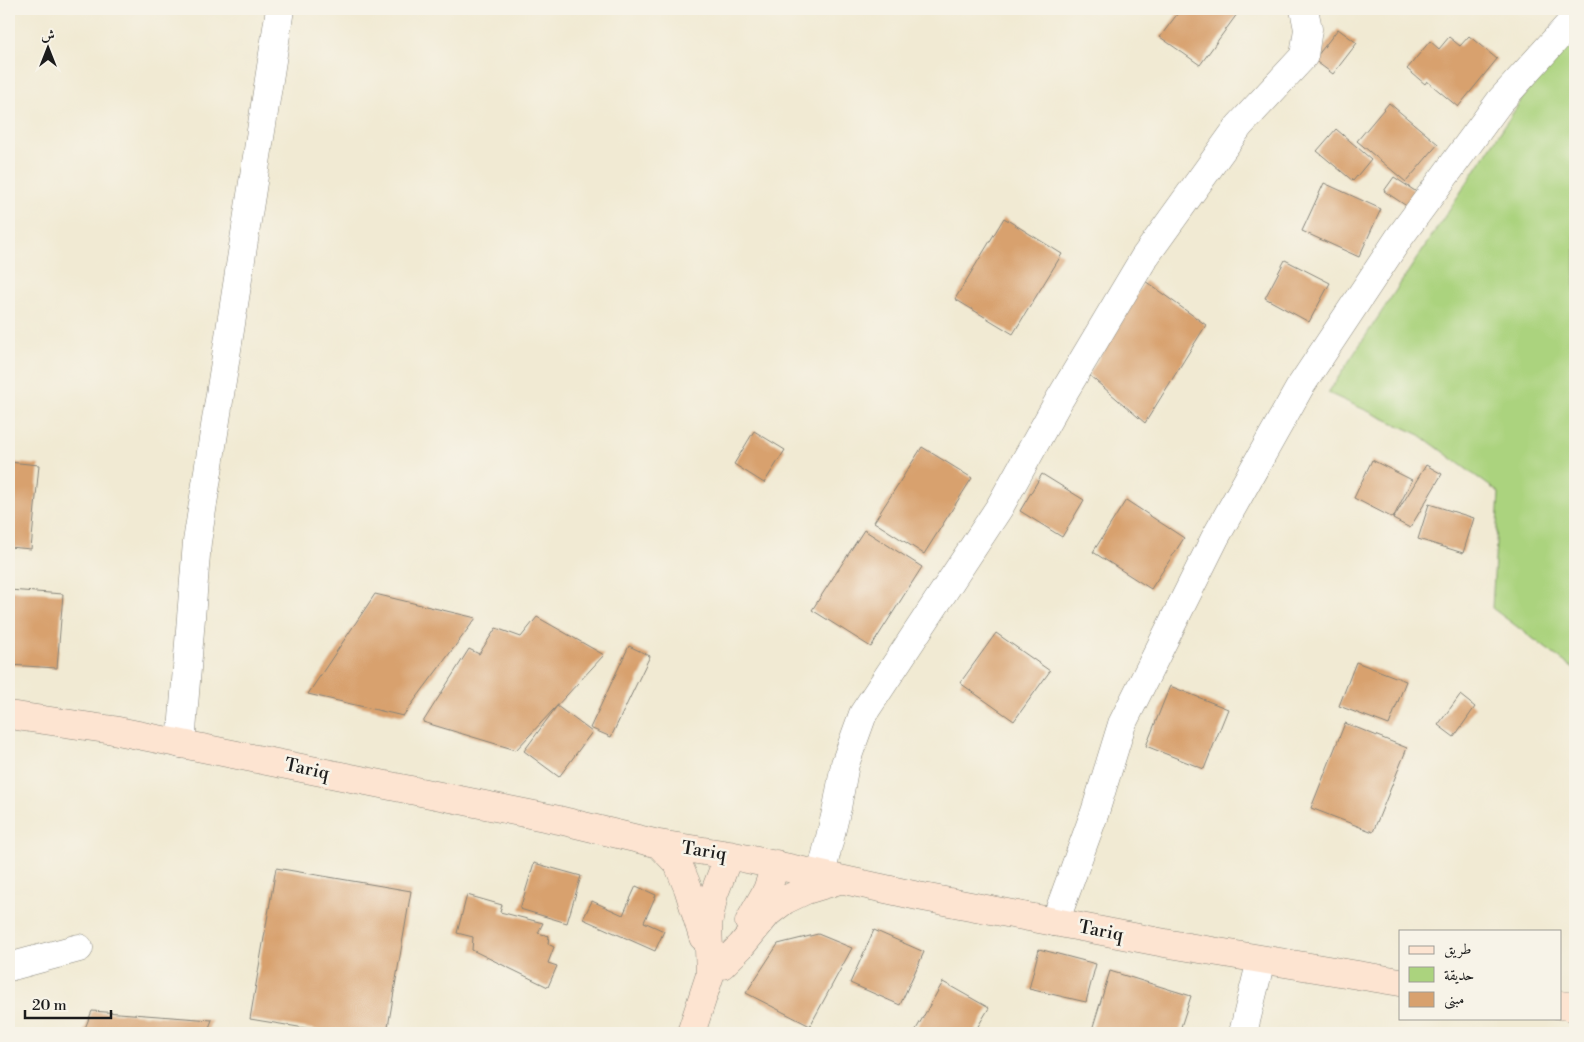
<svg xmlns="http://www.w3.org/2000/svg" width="1584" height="1042" font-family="'Libre Bodoni',Amiri,serif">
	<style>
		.green { fill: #abd37e; stroke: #64784d }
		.building { fill: #d8a16e }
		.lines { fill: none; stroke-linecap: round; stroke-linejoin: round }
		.street-casing { stroke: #868378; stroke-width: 29 }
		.secondary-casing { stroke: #868378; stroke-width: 29 }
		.street { stroke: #fff; stroke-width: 28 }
		.secondary { stroke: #fde4d1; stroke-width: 28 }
		.labels { text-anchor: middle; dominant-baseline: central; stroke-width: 5; stroke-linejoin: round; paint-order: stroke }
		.street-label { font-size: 18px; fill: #1c1c1c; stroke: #f7f3e8 }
	</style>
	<rect width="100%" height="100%" fill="#f7f3e8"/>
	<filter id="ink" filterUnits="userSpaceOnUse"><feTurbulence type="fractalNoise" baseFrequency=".02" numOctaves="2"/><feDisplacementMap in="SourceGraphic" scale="10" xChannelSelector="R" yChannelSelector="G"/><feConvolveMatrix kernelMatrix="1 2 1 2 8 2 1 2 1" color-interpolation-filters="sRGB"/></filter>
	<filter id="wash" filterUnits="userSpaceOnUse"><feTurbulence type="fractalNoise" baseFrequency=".0096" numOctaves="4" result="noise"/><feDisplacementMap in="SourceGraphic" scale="20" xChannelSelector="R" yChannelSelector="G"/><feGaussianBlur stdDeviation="1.12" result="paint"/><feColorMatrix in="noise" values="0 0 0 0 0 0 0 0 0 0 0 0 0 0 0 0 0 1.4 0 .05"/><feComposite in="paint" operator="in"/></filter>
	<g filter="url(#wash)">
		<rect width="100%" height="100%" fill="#f1ead3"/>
		<path class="green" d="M 1575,19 L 1575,670 L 1492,608 L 1499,493 L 1420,435 L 1328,393 Z"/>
		<g id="blocks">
			<path class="building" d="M 1181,9 L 1240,10 L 1200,65 L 1160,37 Z
				M 1338,29 L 1357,43 L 1333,74 L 1314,60 Z
				M 1469,36 L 1497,59 L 1458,107 L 1427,81 L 1425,84 L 1407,69 L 1430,41 L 1439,49 L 1449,37 L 1460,46 Z
				M 1389,103 L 1438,144 L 1406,182 L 1357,141 Z
				M 1336,129 L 1371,159 L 1353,181 L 1317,151 Z
				M 1394,177 L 1418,193 L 1408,207 L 1384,191 Z
				M 1324,183 L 1381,209 L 1359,257 L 1302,231 Z
				M 1004,218 L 1062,254 L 1013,334 L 955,299 Z
				M 1285,260 L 1330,283 L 1309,322 L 1265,298 Z
				M 1145,281 L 1206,325 L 1145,423 L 1089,375 Z
				M 754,431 L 785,450 L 764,483 L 734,464 Z
				M 922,447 L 972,478 L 924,554 L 874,522 Z
				M 1372,460 L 1412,480 L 1393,518 L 1354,498 Z
				M 9,462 L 39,465 L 31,549 L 9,547 Z
				M 1426,465 L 1442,474 L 1410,528 L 1393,519 Z
				M 1042,474 L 1084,500 L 1062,537 L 1020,511 Z
				M 1126,500 L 1184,538 L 1151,589 L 1093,552 Z
				M 1429,504 L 1474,518 L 1463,553 L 1418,539 Z
				M 864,530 L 922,567 L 871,647 L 812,610 Z
				M 9,590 L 63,594 L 57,668 L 9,665 Z
				M 375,594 L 476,618 L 403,716 L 308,694 Z
				M 537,617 L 604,655 L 516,750 L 423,722 L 469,649 L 479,654 L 496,628 L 521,637 Z
				M 996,633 L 1050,671 L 1014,721 L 960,683 Z
				M 629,646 L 650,656 L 611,737 L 590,728 Z
				M 1356,662 L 1406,681 L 1389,725 L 1339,706 Z
				M 1170,686 L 1228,709 L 1204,769 L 1146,746 Z
				M 1460,695 L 1475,707 L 1454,737 L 1438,725 Z
				M 557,706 L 592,732 L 559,777 L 524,751 Z
				M 1345,723 L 1407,748 L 1373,832 L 1311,808 Z
				M 534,863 L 581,876 L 567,923 L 520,909 Z
				M 276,868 L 411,891 L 387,1033 L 335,1033 L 250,1019 Z
				M 636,886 L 656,895 L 644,922 L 664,931 L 655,951 L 583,919 L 592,901 L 623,915 Z
				M 467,895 L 502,905 L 500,912 L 543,923 L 538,933 L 549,936 L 548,944 L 554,947 L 548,963 L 557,966 L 548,987 L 472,950 L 473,937 L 457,933 Z
				M 874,930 L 924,952 L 900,1005 L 850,983 Z
				M 818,934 L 852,948 L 810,1026 L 746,993 L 778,944 Z
				M 1039,949 L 1096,964 L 1086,1002 L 1029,989 Z
				M 1110,971 L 1191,996 L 1179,1033 L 1091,1033 Z
				M 943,982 L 989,1008 L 974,1033 L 914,1033 Z
				M 92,1011 L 212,1020 L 207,1033 L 83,1033 Z"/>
		</g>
	</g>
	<g filter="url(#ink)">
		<use href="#blocks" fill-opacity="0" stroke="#868378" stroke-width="1"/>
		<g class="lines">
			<defs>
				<path id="street" d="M 181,744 L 197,542 L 280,9
					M 821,875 L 837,808 L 845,764 L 863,714 L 999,508 L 1058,402 L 1144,258 L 1239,126 L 1304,56 L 1308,29 L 1304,9
					M 1055,922 L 1095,812 L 1122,724 L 1215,538 L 1300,387 L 1399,238 L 1500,101 L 1575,18
					M 9,967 L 79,948
					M 1243,1033 L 1261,960"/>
				<path id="secondary" d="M 9,715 L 113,730 L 559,820 L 659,844 L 729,855 L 918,896 L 1170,944 L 1400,982
					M 659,844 L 678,864 L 688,888 L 703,937
					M 749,922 L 767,890 L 776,864
					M 722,965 L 741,946 L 768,913 L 785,900 L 806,890 L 839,880
					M 1560,1005 L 1575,1007
					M 691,1033 L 710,975 L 708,924 L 714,894 L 729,855"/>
			</defs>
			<use href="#street" class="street-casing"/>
			<use href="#secondary" class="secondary-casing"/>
			<use href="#street" class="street"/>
			<use href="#secondary" class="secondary"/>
		</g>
	</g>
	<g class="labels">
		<g class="street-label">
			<text transform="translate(307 769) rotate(12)">Tariq</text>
			<text transform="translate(704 851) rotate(9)">Tariq</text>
			<text transform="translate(1101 931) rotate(11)">Tariq</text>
		</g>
	</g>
	<rect width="1584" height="1042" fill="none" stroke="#f7f3e8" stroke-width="30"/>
	<rect x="1399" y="930" width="162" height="90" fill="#f7f3e8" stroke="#9f9d96"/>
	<rect x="1409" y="946" width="25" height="8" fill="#fde4d1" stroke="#9f9d96"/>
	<text x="1444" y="954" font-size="15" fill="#1c1c1c">طريق</text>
	<rect x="1409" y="967" width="25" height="15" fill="#abd37e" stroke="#9f9d96"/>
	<text x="1444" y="980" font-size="15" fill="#1c1c1c">حديقة</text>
	<rect x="1409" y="992" width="25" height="15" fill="#d8a16e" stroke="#9f9d96"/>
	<text x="1444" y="1004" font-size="15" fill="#1c1c1c">مبنى</text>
	<g transform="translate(48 48)" stroke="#f7f3e8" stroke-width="4" paint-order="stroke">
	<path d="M0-4L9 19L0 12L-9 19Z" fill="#1c1c1c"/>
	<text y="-8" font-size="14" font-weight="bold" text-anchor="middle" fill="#1c1c1c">ش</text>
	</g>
	<path d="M25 1010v8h86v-8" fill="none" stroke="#1c1c1c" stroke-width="2.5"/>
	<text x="32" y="1010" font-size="15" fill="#1c1c1c" stroke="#f7f3e8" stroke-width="4" paint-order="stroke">20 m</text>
</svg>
